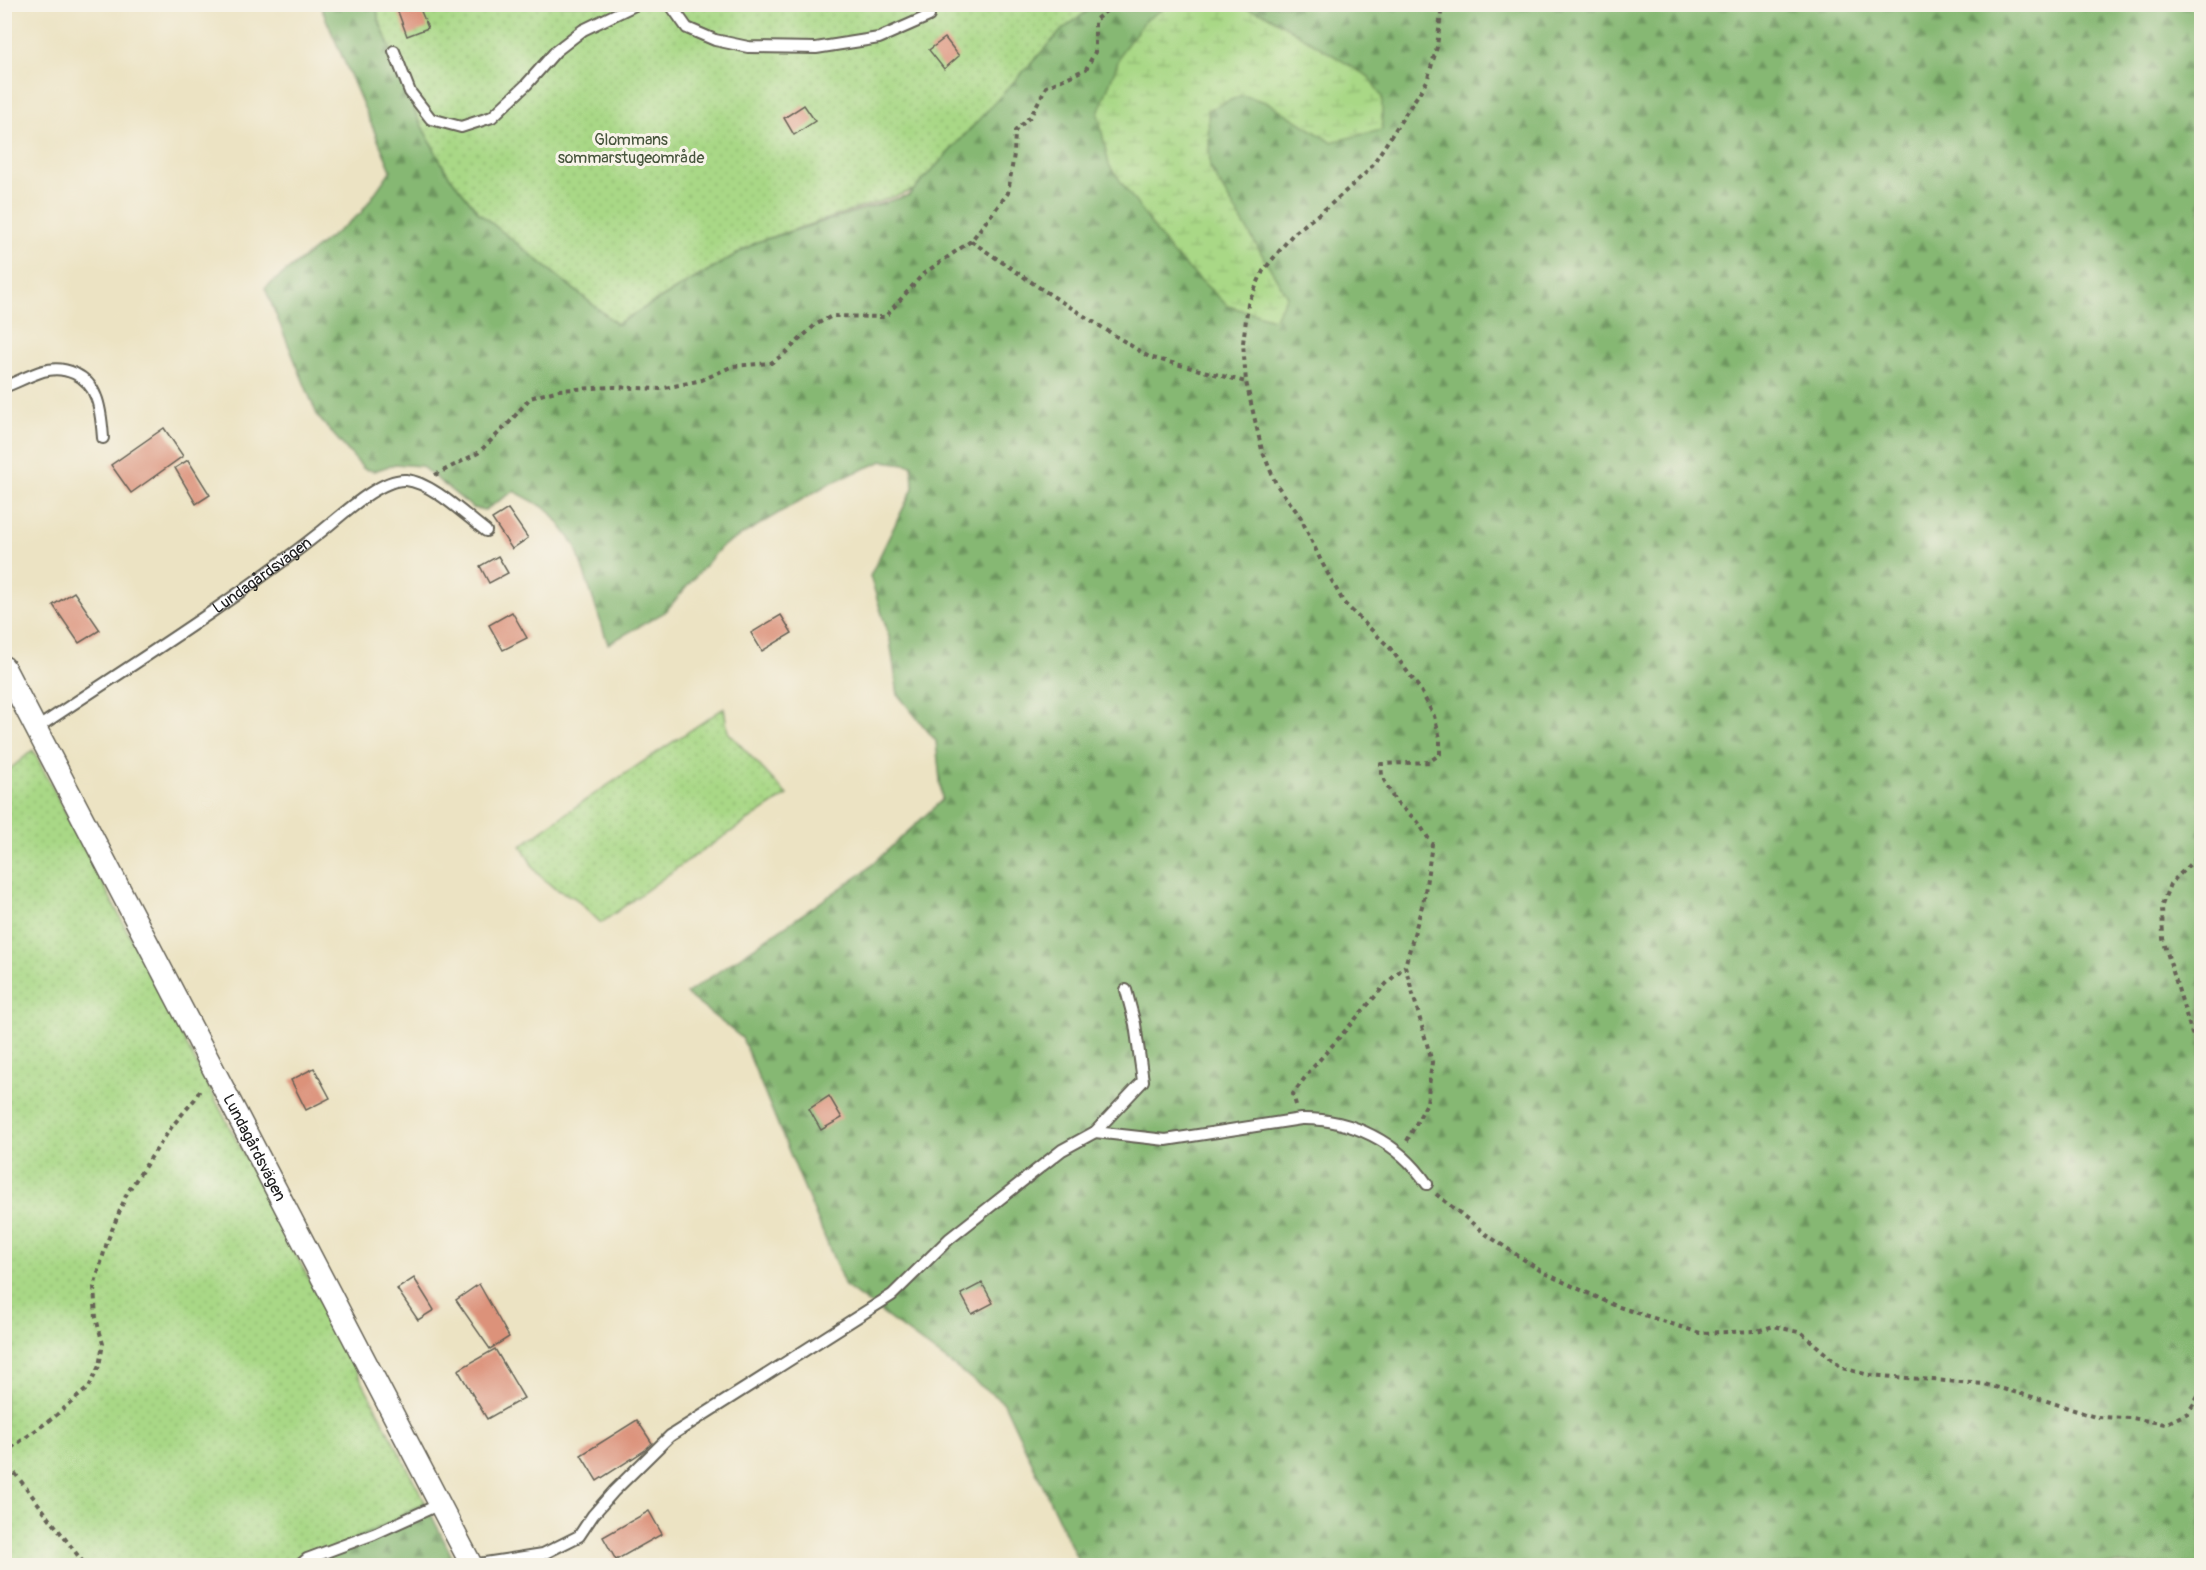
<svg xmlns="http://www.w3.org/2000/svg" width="2206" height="1570" font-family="Pangolin,sans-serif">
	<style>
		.grass { fill: url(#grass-dots); stroke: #627a51; stroke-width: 1.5 }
		.forest { fill: url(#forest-firs); stroke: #516a48; stroke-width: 1.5 }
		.wetland { fill: url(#wetland-marsh); stroke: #627a51; stroke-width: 1.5 }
		.building { fill: #dc927a }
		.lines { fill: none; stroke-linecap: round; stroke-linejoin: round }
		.service-casing { stroke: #656256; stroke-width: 14 }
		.minor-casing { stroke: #656256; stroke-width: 24 }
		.path { stroke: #656256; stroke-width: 4; stroke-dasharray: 4.5 4.5; stroke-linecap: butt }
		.service { stroke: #fff; stroke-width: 10 }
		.minor { stroke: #fff; stroke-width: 21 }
		.labels { text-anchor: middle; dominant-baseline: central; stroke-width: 6; stroke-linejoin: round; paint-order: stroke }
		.park-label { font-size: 16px; fill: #46543c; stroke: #f7f3e8 }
		.street-label { font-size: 16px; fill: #1c1c1c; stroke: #f7f3e8 }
	</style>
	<defs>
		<pattern id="grass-dots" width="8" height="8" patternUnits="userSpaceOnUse" patternTransform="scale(1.5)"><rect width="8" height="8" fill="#a9d886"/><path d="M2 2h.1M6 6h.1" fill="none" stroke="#91b973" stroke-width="1.8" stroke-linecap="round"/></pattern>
		<pattern id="forest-firs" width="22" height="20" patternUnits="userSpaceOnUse" patternTransform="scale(1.5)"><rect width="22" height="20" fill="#86b873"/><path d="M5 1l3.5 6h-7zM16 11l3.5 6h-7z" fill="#6d955e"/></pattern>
		<pattern id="wetland-marsh" width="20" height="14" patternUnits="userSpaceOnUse" patternTransform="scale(1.5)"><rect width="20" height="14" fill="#a9d886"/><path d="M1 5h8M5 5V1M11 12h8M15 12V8" fill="none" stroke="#91b973"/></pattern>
	</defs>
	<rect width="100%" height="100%" fill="#f7f3e8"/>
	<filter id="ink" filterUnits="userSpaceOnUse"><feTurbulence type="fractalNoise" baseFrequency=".0167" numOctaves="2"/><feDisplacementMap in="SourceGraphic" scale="12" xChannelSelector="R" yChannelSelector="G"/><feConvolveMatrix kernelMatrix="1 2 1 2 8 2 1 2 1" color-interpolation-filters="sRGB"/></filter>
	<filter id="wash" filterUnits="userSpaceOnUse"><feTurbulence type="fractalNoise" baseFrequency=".008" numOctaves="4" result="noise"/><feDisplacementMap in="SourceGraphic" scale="24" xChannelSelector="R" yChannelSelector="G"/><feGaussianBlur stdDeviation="1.35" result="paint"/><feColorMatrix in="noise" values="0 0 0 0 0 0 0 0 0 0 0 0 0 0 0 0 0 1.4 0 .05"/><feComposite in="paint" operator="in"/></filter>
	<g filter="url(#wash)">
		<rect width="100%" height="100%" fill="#ece3c3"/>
		<path class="grass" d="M 377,5 L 1096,5 L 1063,29 L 914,190 L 757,242 L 617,324 L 479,213 L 447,173 L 418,119 L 378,18 Z
			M 724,708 L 728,732 L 787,795 L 691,858 L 601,923 L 575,898 L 554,888 L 537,873 L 521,846 L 575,807 Z
			M 33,750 L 425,1502 L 391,1522 L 301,1565 L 5,1566 L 4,774 Z"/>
		<path class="forest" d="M 320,5 L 377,5 L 378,18 L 418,119 L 447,173 L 479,213 L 617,324 L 757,242 L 909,195 L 1063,29 L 1096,5 L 2201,5 L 2201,1565 L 1080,1565 L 1004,1403 L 845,1286 L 742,1038 L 686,994 L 864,872 L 942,800 L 936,741 L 898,695 L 890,640 L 870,576 L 913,488 L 912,465 L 883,461 L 830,483 L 721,547 L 665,612 L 608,644 L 575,545 L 549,510 L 514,491 L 485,510 L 473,508 L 421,466 L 395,464 L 374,471 L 364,469 L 318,417 L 265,288 L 361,213 L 391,170 Z
			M 425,1502 L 456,1565 L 301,1566 L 391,1522 Z"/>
		<path class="wetland" d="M 1170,4 L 1234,5 L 1265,14 L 1369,77 L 1382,97 L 1382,130 L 1331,142 L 1269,103 L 1242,95 L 1208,110 L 1210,168 L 1287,296 L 1274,319 L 1228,306 L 1171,252 L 1109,165 L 1098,114 L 1122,51 L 1145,21 Z"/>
		<g id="blocks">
			<path class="building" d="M 409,4 L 418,4 L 428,28 L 407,36 L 397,9 Z
				M 945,38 L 959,56 L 944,69 L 929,50 Z
				M 804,105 L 815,121 L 794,135 L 784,118 Z
				M 164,428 L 183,456 L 131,493 L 111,465 Z
				M 188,460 L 210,495 L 196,504 L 175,468 Z
				M 508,509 L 528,538 L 512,549 L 492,519 Z
				M 498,556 L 508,573 L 489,583 L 480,566 Z
				M 74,592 L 100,630 L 79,643 L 53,605 Z
				M 512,612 L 527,638 L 503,650 L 489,625 Z
				M 781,615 L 792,633 L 762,651 L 751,633 Z
				M 314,1068 L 330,1098 L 306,1110 L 291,1080 Z
				M 829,1096 L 842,1118 L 821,1130 L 809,1109 Z
				M 414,1278 L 434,1310 L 418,1320 L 397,1289 Z
				M 982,1283 L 993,1303 L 972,1314 L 961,1294 Z
				M 479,1284 L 509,1337 L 490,1349 L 456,1300 Z
				M 495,1349 L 524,1398 L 487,1419 L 458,1370 Z
				M 637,1420 L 652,1443 L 644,1451 L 597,1481 L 581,1455 Z
				M 649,1511 L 662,1534 L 616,1560 L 603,1537 Z"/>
		</g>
	</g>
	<g filter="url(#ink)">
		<use href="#blocks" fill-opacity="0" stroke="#656256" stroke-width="1.5"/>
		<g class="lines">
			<defs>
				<g id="service">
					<path d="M 670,4 L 687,28 L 715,40 L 748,47 L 816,48 L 879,38 L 929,16"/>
					<path d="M 394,51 L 410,92 L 431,119 L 461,127 L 492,117 L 526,85 L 556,51 L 583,30 L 637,4"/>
					<path d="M 4,387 C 17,382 30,375 43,371 C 65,365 88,375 96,397 C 101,409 102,425 103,438"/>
					<path id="s1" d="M 37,728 C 133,664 231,603 322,531 C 341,516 380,478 406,480 C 431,482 466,516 486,531"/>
					<path d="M 1095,1132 L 1166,1140 L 1301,1119 C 1350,1118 1399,1142 1427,1184"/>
					<path d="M 472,1565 L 543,1554 L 579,1536 L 593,1515 L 614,1491 L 670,1436 L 892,1295 L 949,1239 L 1062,1150 L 1095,1132 L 1143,1081 L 1135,1024 L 1126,990"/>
					<path d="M 299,1566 L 307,1559 L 374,1534 L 440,1504"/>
				</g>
				<g id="minor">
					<path id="s2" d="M 4,667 L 472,1566"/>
				</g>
			</defs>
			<use href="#service" class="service-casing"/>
			<use href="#minor" class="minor-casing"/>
			<path class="path" d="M 971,241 L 1043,290 L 1149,357 L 1246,382
				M 435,475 L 478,453 L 509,423 L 530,398 L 559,390 L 614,387 L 660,389 L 702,380 L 733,366 L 771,363 L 784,354 L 815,325 L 832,316 L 885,317 L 923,274 L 971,241 L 1008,193 L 1014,154 L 1015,131 L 1031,116 L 1046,87 L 1086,69 L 1095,52 L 1095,20 L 1115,4
				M 2202,852 L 2170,884 L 2162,905 L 2163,939 L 2192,1034 L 2202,1049
				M 1296,1105 L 1293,1094 L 1309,1072 L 1386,984 L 1405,966
				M 1407,1141 L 1427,1103 L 1432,1062 L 1405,966 L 1424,899 L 1432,844 L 1418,822 L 1395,801 L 1382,776 L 1381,764 L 1429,762 L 1440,754 L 1440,738 L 1434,716 L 1420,689 L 1390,648 L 1344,603 L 1321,561 L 1300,516 L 1276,484 L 1262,450 L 1246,382 L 1243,343 L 1248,304 L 1263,271 L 1293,234 L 1330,205 L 1369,170 L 1427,81 L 1437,47 L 1442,4
				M 1436,1194 L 1487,1235 L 1544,1273 L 1616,1306 L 1700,1333 L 1757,1331 L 1774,1326 L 1802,1333 L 1842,1368 L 1869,1375 L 1984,1384 L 2044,1400 L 2095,1417 L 2132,1418 L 2165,1424 L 2188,1413 L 2202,1390
				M 4,1453 L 53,1418 L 89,1387 L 99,1366 L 103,1344 L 96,1318 L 94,1287 L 107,1242 L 127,1193 L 173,1125 L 195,1099 L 201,1088
				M 4,1459 L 86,1566"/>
			<use href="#service" class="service"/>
			<use href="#minor" class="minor"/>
		</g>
	</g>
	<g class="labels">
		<g class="park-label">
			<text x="631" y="140">Glommans<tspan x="631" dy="18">sommarstugeområde</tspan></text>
		</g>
		<g class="street-label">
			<text stroke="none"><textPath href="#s1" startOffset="272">Lundagårdsvägen</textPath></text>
			<text stroke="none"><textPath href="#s2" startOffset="542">Lundagårdsvägen</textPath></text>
		</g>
	</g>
	<rect width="2206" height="1570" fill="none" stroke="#f7f3e8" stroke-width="24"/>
</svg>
